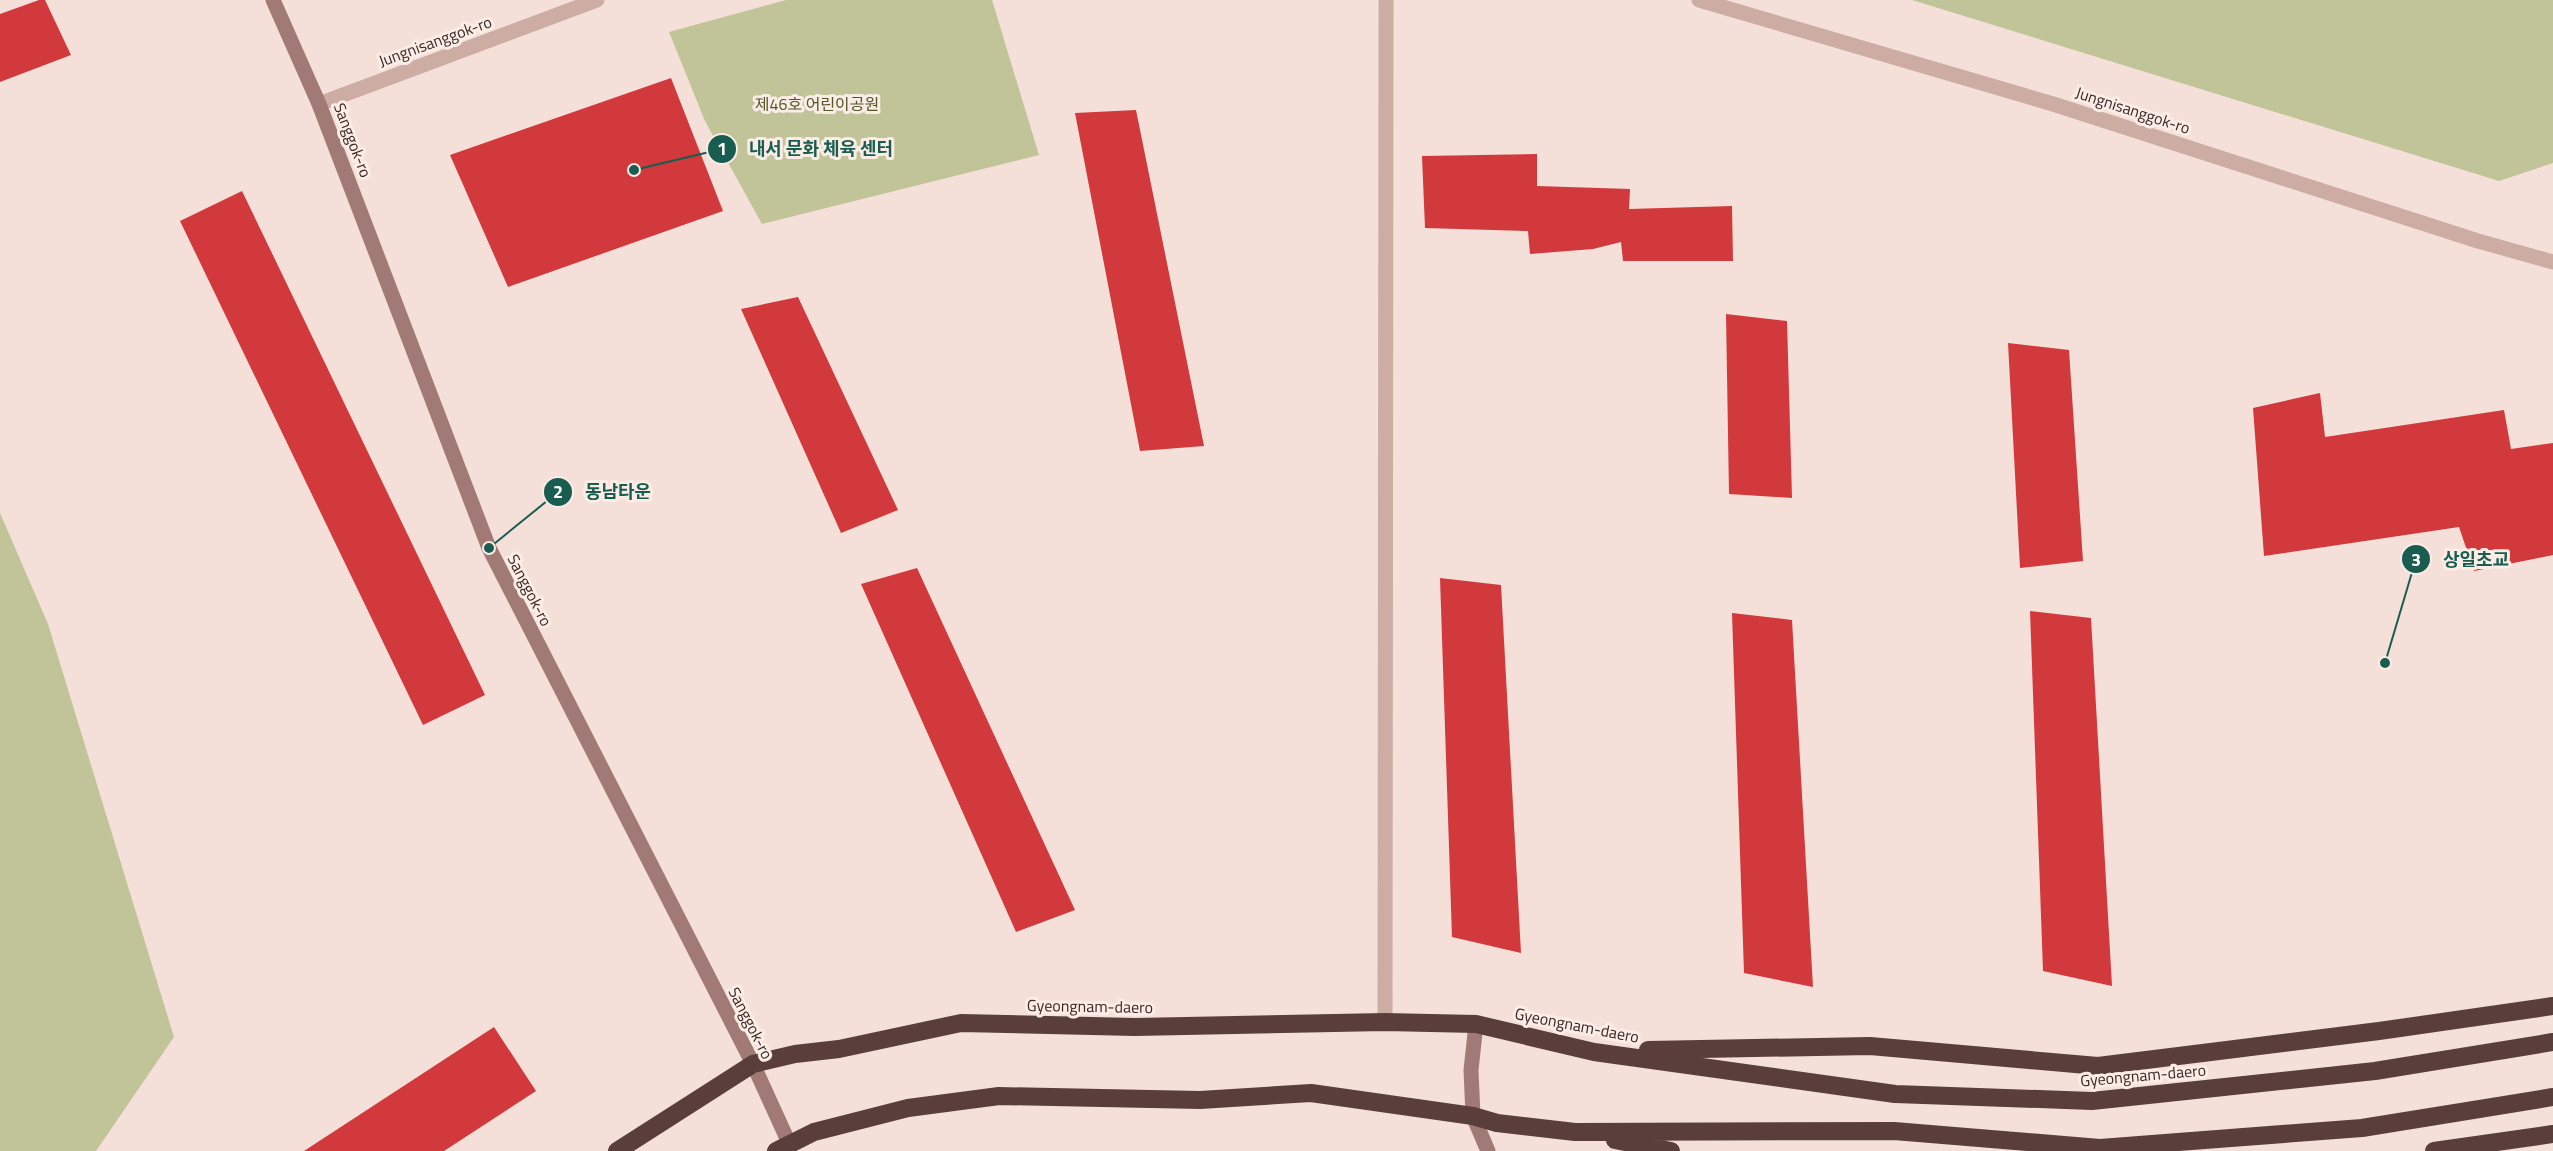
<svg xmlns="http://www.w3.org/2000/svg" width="2553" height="1151" font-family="'Titillium Web','Noto Sans KR',sans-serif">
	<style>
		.green { fill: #c1c498 }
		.building { fill: #d2393c }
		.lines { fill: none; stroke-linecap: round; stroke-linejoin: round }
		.street { stroke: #cdaca4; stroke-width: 15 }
		.secondary { stroke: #a17a75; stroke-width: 15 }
		.highway { stroke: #5a3e3c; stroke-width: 18 }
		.labels { text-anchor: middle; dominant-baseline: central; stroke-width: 6; stroke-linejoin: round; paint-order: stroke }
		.street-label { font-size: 16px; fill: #382726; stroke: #fbece6 }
		.park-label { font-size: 16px; fill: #535828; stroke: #fbece6 }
		.leader { fill: none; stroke: #185d50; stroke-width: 2 }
		.callout-dot { fill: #185d50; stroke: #fbece6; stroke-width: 2 }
		.mark-label { font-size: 18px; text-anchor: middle; font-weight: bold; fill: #fff }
		.callout-label { font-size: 18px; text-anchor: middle; font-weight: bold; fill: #185d50; stroke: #fbece6; stroke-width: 6; stroke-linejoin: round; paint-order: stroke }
	</style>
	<rect width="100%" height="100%" fill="#f4e0d9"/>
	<path class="green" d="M 786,0 L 992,0 L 1039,155 L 762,224 L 705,121 L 669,32 Z
		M 1912,0 L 2553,0 L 2553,163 L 2499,181 Z
		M 0,513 L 48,624 L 174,1037 L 96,1151 L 0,1151 Z"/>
	<path class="building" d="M 39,0 L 45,0 L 71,55 L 0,82 L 0,14 Z
		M 671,78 L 723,211 L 508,287 L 450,155 Z
		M 1136,110 L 1204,446 L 1140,451 L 1075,113 Z
		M 1537,154 L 1537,186 L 1630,189 L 1629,209 L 1732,206 L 1733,261 L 1623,261 L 1621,242 L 1593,249 L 1530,254 L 1528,231 L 1425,228 L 1422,156 Z
		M 242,191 L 485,695 L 423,725 L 180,221 Z
		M 798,297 L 898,510 L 841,533 L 741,309 Z
		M 1726,314 L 1787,321 L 1792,498 L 1729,494 Z
		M 2008,343 L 2069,350 L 2083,561 L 2020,568 Z
		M 2320,393 L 2325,437 L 2504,410 L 2511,449 L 2553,443 L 2553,555 L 2474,571 L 2459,527 L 2264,556 L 2253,408 Z
		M 917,568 L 1075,910 L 1016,932 L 861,584 Z
		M 1440,578 L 1501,585 L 1521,953 L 1452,937 Z
		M 2030,611 L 2091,618 L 2112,986 L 2043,971 Z
		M 1732,613 L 1792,620 L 1813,987 L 1744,973 Z
		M 494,1027 L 536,1091 L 444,1151 L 304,1151 Z"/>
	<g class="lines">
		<path class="street" d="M 1699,0 L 2053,104 L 2478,241 L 2553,262
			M 319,104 L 597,0
			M 1385,1022 L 1386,0"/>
		<path class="secondary" d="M 273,0 L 319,104 L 489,548 L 753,1064 L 789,1143
			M 1476,1024 L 1471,1070 L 1473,1116 L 1488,1151"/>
		<path class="highway" d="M 1648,1050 L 1870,1046 L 2098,1066 L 2379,1031 L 2553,1006
			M 1615,1140 L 1671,1151
			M 617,1151 L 753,1064 L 795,1054 L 839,1049 L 961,1023 L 1135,1027 L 1385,1022 L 1476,1024 L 1594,1052 L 1895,1094 L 2092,1101 L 2375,1071 L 2553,1042
			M 776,1151 L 814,1132 L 908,1108 L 999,1096 L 1200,1100 L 1311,1093 L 1473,1116 L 1497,1123 L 1575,1132 L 1894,1131 L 2100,1148 L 2362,1128 L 2553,1097
			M 2434,1151 L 2553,1134"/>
	</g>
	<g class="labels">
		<g class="street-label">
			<text transform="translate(435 41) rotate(-20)">Jungnisanggok-ro</text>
			<text transform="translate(2133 110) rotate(18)">Jungnisanggok-ro</text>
			<text transform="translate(353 140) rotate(69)">Sanggok-ro</text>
			<text transform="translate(530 590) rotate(63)">Sanggok-ro</text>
			<text transform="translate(1090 1006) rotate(1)">Gyeongnam-daero</text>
			<text transform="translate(751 1023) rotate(63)">Sanggok-ro</text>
			<text transform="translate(1577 1025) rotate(11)">Gyeongnam-daero</text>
			<text transform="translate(2143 1075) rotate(-5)">Gyeongnam-daero</text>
		</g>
		<g class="park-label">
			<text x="817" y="104">제46호 어린이공원</text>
		</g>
	</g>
	<path class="leader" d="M634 170L722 149M489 548L558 492M2385 663L2416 559"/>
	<g class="callout-dot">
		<circle cx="634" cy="170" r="6"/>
		<circle cx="489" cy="548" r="6"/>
		<circle cx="2385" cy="663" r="6"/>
		<circle cx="722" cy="149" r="15"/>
		<circle cx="558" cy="492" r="15"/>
		<circle cx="2416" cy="559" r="15"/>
	</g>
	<g class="mark-label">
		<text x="722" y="155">1</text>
		<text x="558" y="498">2</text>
		<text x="2416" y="566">3</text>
	</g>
	<g class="callout-label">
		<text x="821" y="155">내서 문화 체육 센터</text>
		<text x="618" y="498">동남타운</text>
		<text x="2476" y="566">상일초교</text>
	</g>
</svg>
